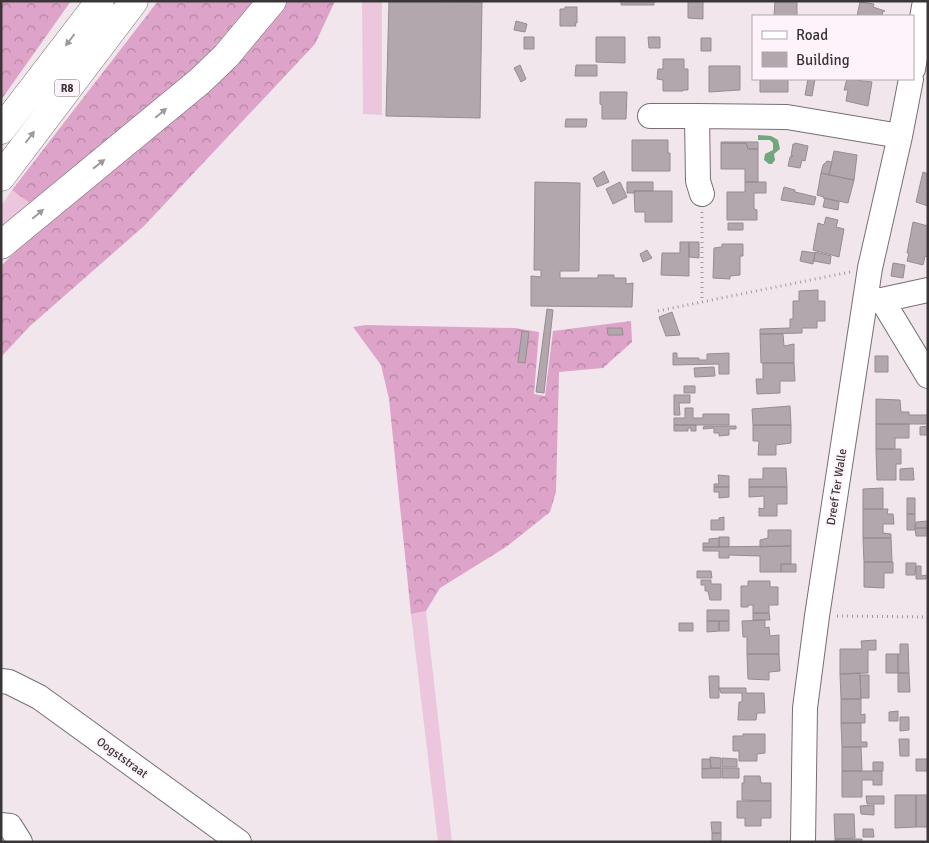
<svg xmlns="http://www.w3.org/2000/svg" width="929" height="843" font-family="Signika,sans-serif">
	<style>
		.grass { fill: #ebc6dd }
		.forest { fill: url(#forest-crowns) }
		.water { fill: #71a77c }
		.building { fill: #b1a7ad; stroke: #968c92 }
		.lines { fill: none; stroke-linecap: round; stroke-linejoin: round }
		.minor-casing { stroke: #786f75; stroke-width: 26 }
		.highway-casing { stroke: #786f75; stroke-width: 29 }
		.path { stroke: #a1999e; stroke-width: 3; stroke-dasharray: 1 4; stroke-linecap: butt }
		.minor { stroke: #fff; stroke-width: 24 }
		.highway { stroke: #fff; stroke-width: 28 }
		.oneway { fill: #9c9a9c }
		.labels { text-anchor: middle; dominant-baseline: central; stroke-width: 4; stroke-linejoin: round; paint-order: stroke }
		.shield { fill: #fef3fa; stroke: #756f72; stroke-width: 1 }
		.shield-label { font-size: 11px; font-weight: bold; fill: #3a3638 }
		.street-label { font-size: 12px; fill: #3a3638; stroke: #fef3fa }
	</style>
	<defs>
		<pattern id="forest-crowns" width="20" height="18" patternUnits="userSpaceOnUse" patternTransform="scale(1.25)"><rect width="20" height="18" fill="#dea3c9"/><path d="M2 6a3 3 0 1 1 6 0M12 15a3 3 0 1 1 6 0" fill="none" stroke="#b586a4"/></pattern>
	</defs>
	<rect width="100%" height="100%" fill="#f1e6ec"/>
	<path class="grass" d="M 362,1 L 382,1 L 382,115 L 363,114 Z
		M 12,190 L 31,204 L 1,235 L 1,206 Z
		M 426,611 L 452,842 L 438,842 L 411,614 Z"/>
	<path class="forest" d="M 1,1 L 71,1 L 1,100 Z
		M 158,1 L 259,1 L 201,64 L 31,204 L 12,190 Z
		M 286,1 L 335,1 L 315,44 L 144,226 L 30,326 L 1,357 L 1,266 L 36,231 L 257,39 Z
		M 631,321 L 632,342 L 603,368 L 559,372 L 556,492 L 550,512 L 506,547 L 440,588 L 426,611 L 411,614 L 389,399 L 381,365 L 353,327 L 366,325 L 515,328 L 539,332 L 534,394 L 545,396 L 553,331 Z"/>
	<path class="water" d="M 758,135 L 771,136 L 778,140 L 780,149 L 774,154 L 775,160 L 772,164 L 769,164 L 764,160 L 765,154 L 773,150 L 773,143 L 770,140 L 758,140 Z"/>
	<path class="building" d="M 389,1 L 482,2 L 480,118 L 386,116 Z
		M 621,1 L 654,1 L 654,5 L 621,5 Z
		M 688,1 L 703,1 L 703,19 L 688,18 Z
		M 775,1 L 797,1 L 797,16 L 774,16 Z
		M 860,2 L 874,4 L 873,7 L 885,11 L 883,11 L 882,16 L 857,16 Z
		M 565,7 L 577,7 L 577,23 L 575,23 L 576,26 L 560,26 L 560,9 L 565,9 Z
		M 516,21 L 527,24 L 525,32 L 514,30 Z
		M 524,37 L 534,37 L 534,49 L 524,49 Z
		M 596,37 L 625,37 L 625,63 L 596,62 Z
		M 648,37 L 660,37 L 660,48 L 649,48 Z
		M 701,38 L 711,38 L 711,51 L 701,51 Z
		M 663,59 L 684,59 L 684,69 L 688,69 L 688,90 L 683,90 L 683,91 L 663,91 L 663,80 L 657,79 L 658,69 L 663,69 Z
		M 520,65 L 526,79 L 521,82 L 514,68 Z
		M 576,65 L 597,65 L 597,76 L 575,76 Z
		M 709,66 L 740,66 L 740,90 L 709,92 Z
		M 760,79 L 788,79 L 788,92 L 760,92 Z
		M 808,79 L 815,79 L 812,96 L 805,95 Z
		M 847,79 L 872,82 L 868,106 L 846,101 L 848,90 L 844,90 Z
		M 600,92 L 627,92 L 626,119 L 602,119 L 602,105 L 600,104 Z
		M 566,119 L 587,119 L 586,127 L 565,127 Z
		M 632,140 L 668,140 L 668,153 L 670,153 L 670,171 L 632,171 Z
		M 721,142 L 758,142 L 758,149 L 748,149 L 746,143 L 721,143 Z
		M 721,143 L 746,143 L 748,149 L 758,149 L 758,182 L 745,182 L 745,169 L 721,169 Z
		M 795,143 L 808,146 L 805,161 L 802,160 L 800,168 L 788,166 L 790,157 L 793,156 L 791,156 L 793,144 L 795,144 Z
		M 834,151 L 857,155 L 854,180 L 829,175 Z
		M 827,161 L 832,162 L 829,175 L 821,173 L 823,165 Z
		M 604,171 L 609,182 L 597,187 L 593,178 Z
		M 923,172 L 928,174 L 928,206 L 916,202 Z
		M 821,173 L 854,180 L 848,203 L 823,198 L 824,197 L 817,195 Z
		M 535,182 L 580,183 L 579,271 L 560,271 L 560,278 L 598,278 L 598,275 L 614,275 L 614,278 L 626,278 L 626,284 L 633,283 L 632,307 L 531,306 L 531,276 L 541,277 L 541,270 L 534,270 Z
		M 620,182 L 627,197 L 613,204 L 606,189 Z
		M 627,182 L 653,182 L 653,191 L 634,191 L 635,193 L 627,193 Z
		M 745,182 L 766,182 L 766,193 L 754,193 L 754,209 L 757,210 L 757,220 L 727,220 L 727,192 L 745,192 Z
		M 784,187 L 795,190 L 795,192 L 816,197 L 814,205 L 781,200 Z
		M 634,191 L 672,191 L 672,222 L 645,222 L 645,212 L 635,212 Z
		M 825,198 L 839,202 L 838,210 L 823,207 Z
		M 826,217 L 838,220 L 836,227 L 844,229 L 839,257 L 813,250 L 818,223 L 824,225 Z
		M 913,222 L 928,226 L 928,257 L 925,256 L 923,265 L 907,261 L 909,253 L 907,253 Z
		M 728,223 L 743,223 L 743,230 L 728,230 Z
		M 680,242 L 689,242 L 689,276 L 661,275 L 662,253 L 680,253 Z
		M 689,242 L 699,242 L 699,258 L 689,257 Z
		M 722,244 L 743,244 L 743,256 L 740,256 L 740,275 L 730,276 L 730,279 L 713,278 L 714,248 L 722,247 Z
		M 647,250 L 652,258 L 643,262 L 640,254 Z
		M 802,251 L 815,253 L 813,264 L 800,261 Z
		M 815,252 L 831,256 L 830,264 L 814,261 Z
		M 893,263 L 905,265 L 903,278 L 891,276 Z
		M 818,290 L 818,301 L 825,301 L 825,321 L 817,321 L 817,328 L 802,328 L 802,333 L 760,334 L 760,329 L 790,328 L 790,319 L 793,319 L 793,301 L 799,301 L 799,291 Z
		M 547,309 L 553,310 L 544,393 L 536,392 Z
		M 672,312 L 680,335 L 666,336 L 659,317 Z
		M 607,328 L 622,328 L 623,335 L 608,335 Z
		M 522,331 L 529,332 L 525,363 L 518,362 Z
		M 760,334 L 783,334 L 784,346 L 794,344 L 794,363 L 761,363 Z
		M 673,353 L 677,353 L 677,358 L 699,358 L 699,360 L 707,360 L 707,354 L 729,353 L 729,374 L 719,374 L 719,364 L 673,365 Z
		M 875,356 L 888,356 L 888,372 L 875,372 Z
		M 763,363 L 794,363 L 795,381 L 780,381 L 780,393 L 757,394 L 756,379 L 763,379 Z
		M 714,367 L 715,376 L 695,377 L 694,368 Z
		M 684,386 L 695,386 L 695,393 L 684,393 Z
		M 674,395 L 690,395 L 690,403 L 679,403 L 680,415 L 674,415 Z
		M 876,399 L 900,400 L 901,412 L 909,412 L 909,415 L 928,415 L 928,424 L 876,424 Z
		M 790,406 L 791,425 L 753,425 L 752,409 Z
		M 685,408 L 693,408 L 693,418 L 703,418 L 703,414 L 729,414 L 729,425 L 674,425 L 674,418 L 685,418 Z
		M 876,424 L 909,424 L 909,438 L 895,438 L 895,449 L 876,449 Z
		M 674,425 L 696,425 L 696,431 L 691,431 L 691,428 L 688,428 L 688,431 L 674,431 Z
		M 753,425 L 791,425 L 791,443 L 776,445 L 776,455 L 758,455 L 759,441 L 753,441 Z
		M 704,426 L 736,426 L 736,429 L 729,429 L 729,435 L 719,436 L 719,433 L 714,433 L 714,428 L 703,429 Z
		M 928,426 L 928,435 L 920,435 L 920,427 Z
		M 876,449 L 901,449 L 901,464 L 896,464 L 896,480 L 877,480 Z
		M 763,468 L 786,468 L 787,487 L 749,487 L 749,479 L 763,479 Z
		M 913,468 L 914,480 L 900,480 L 900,469 Z
		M 718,475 L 729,476 L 729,487 L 714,487 L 714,484 L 719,484 Z
		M 714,487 L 729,487 L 729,497 L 719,498 L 719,492 L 714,492 Z
		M 749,487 L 787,487 L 787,504 L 777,504 L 777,516 L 759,516 L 759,508 L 764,509 L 764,496 L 749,497 Z
		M 883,488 L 883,509 L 863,509 L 863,489 Z
		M 907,498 L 915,498 L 915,514 L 907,514 Z
		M 863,509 L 888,509 L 887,514 L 893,514 L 894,524 L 883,524 L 883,533 L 891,534 L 891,538 L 863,538 Z
		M 907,514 L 915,514 L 915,530 L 907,530 Z
		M 724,517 L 724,530 L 711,530 L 711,520 L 719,520 L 719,518 Z
		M 928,521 L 928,528 L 915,528 L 916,522 Z
		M 915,528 L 928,528 L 928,536 L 916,536 Z
		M 768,530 L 791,530 L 791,546 L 760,547 L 760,540 L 768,538 Z
		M 719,537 L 729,537 L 729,547 L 719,547 Z
		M 719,538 L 719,547 L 703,547 L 703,543 L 709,543 L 709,539 Z
		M 863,538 L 891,538 L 892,562 L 864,562 Z
		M 791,546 L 791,564 L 781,564 L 781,572 L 760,572 L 760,556 L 729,555 L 729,558 L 719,558 L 719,551 L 703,551 L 703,547 Z
		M 864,562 L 893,562 L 893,573 L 884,573 L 884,588 L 864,587 Z
		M 906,563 L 916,563 L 915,575 L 906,575 Z
		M 781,564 L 796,564 L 796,572 L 781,572 Z
		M 916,566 L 921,566 L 921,576 L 926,575 L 926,579 L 916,579 Z
		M 697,571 L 711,571 L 712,578 L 697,578 Z
		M 701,580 L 711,580 L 711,584 L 721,584 L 721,600 L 710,600 L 708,591 L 705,591 L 705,585 L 701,585 Z
		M 748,581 L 770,581 L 770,587 L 778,587 L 778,605 L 769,605 L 769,613 L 753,613 L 753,605 L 748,605 L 748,607 L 741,607 L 741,586 L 748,586 Z
		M 707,610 L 729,610 L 729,621 L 707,621 Z
		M 753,613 L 769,613 L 770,620 L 753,620 Z
		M 765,620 L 765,628 L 769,627 L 770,636 L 779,635 L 779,654 L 747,654 L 747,637 L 743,637 L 742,621 Z
		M 707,621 L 719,621 L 719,631 L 707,632 Z
		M 719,621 L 729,621 L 729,631 L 719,631 Z
		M 679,623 L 693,623 L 693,631 L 679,631 Z
		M 876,640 L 876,650 L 868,650 L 868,673 L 840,674 L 840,649 L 862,649 L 861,641 Z
		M 900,644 L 908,644 L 909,673 L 898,673 L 898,654 L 900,654 Z
		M 747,654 L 779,654 L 780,671 L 769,672 L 769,680 L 748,679 Z
		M 886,654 L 898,654 L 898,673 L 886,673 Z
		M 860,673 L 861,699 L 841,699 L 840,674 Z
		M 898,673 L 909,673 L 910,692 L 898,692 Z
		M 860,675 L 869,675 L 869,698 L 861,698 Z
		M 709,676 L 719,676 L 719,698 L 710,698 Z
		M 719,688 L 746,688 L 746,693 L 764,693 L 765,713 L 757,713 L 756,720 L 738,720 L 739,702 L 742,702 L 742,693 L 721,693 Z
		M 841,699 L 861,699 L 861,715 L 865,714 L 865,723 L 841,723 Z
		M 898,711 L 898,721 L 889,721 L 889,712 Z
		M 900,717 L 909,717 L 909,730 L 900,731 Z
		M 841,723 L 861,723 L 861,742 L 867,742 L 867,747 L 842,747 Z
		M 743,734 L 765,734 L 765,753 L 757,754 L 757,761 L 739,761 L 739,751 L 733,751 L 733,736 L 743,736 Z
		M 899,739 L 909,739 L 909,756 L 900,756 Z
		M 842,747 L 861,747 L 862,771 L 842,771 Z
		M 710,757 L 721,758 L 721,768 L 711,768 Z
		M 722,758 L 737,759 L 737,767 L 722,767 Z
		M 702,759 L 710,759 L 711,768 L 702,769 Z
		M 916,759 L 928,759 L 928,771 L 916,771 Z
		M 873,762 L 883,762 L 883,771 L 873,771 Z
		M 721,768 L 721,778 L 702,778 L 702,769 Z
		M 722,768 L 739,768 L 739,778 L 722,778 Z
		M 842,771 L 882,771 L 882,785 L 873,785 L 873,780 L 862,780 L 862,797 L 842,797 Z
		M 744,776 L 760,776 L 761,783 L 771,783 L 771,801 L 742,800 L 742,783 L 744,783 Z
		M 895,795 L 916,795 L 916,827 L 895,828 Z
		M 916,795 L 928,795 L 928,827 L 916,827 Z
		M 866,796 L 884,796 L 884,804 L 867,804 Z
		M 737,801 L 771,801 L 771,818 L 761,818 L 761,826 L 745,826 L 745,818 L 737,818 Z
		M 874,805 L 874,815 L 861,814 L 860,806 Z
		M 834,814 L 854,814 L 855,838 L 835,839 Z
		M 711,822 L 721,822 L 721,833 L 712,833 Z
		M 863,829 L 873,829 L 874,837 L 863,837 Z
		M 712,833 L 721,833 L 721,842 L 712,842 Z
		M 835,839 L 862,839 L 862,842 L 835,842 Z"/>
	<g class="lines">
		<defs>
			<path id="minor" d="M 913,69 L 925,1
				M 650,116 L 697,116
				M 702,194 L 698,181 L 697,116 L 787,117 L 900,136
				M 867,300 L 882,300 L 928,290
				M 882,300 L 928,376
				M 1,681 L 9,682 L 39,697 L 239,842
				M 1,825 L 10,826 L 20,842
				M 803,842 L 805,708 L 817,616 L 870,268 L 900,136 L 911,79"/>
			<path id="highway" d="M 1,130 L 100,1
				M 1,177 L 134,1
				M 1,245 L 200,81 L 226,56 L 272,1"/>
		</defs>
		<use href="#minor" class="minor-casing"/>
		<use href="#highway" class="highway-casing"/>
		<path class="path" d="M 702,212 L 702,302 L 850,272
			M 658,311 L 702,302
			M 837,616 L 928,617"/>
		<use href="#minor" class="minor"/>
		<use href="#highway" class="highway"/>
	</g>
	<defs><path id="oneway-solid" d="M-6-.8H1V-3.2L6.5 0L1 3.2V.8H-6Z" transform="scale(1.25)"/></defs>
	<g class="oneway">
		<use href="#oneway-solid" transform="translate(70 40) rotate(127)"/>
		<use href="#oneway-solid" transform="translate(161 113) rotate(-40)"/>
		<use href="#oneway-solid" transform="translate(30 137) rotate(-53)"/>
		<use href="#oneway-solid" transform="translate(99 164) rotate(-38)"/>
		<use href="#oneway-solid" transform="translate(38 214) rotate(-40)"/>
	</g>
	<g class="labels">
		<rect class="shield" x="54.5" y="79.5" width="25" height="17" rx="4"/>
		<g class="shield-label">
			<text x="67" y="88">R8</text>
		</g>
		<g class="street-label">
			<text transform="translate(837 487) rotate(-81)">Dreef Ter Walle</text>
			<text transform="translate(122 758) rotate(36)">Oogststraat</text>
		</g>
	</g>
	<rect width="929" height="843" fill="none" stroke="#3a3638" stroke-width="5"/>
	<rect x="752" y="15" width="162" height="65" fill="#fef3fa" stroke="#b0a7ac"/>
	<rect x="762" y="31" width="25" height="8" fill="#ffffff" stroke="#b0a7ac"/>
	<text x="796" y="40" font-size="15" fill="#3a3638">Road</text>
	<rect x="762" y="52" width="25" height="15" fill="#b1a7ad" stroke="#b0a7ac"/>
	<text x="796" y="65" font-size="15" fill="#3a3638">Building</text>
</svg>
